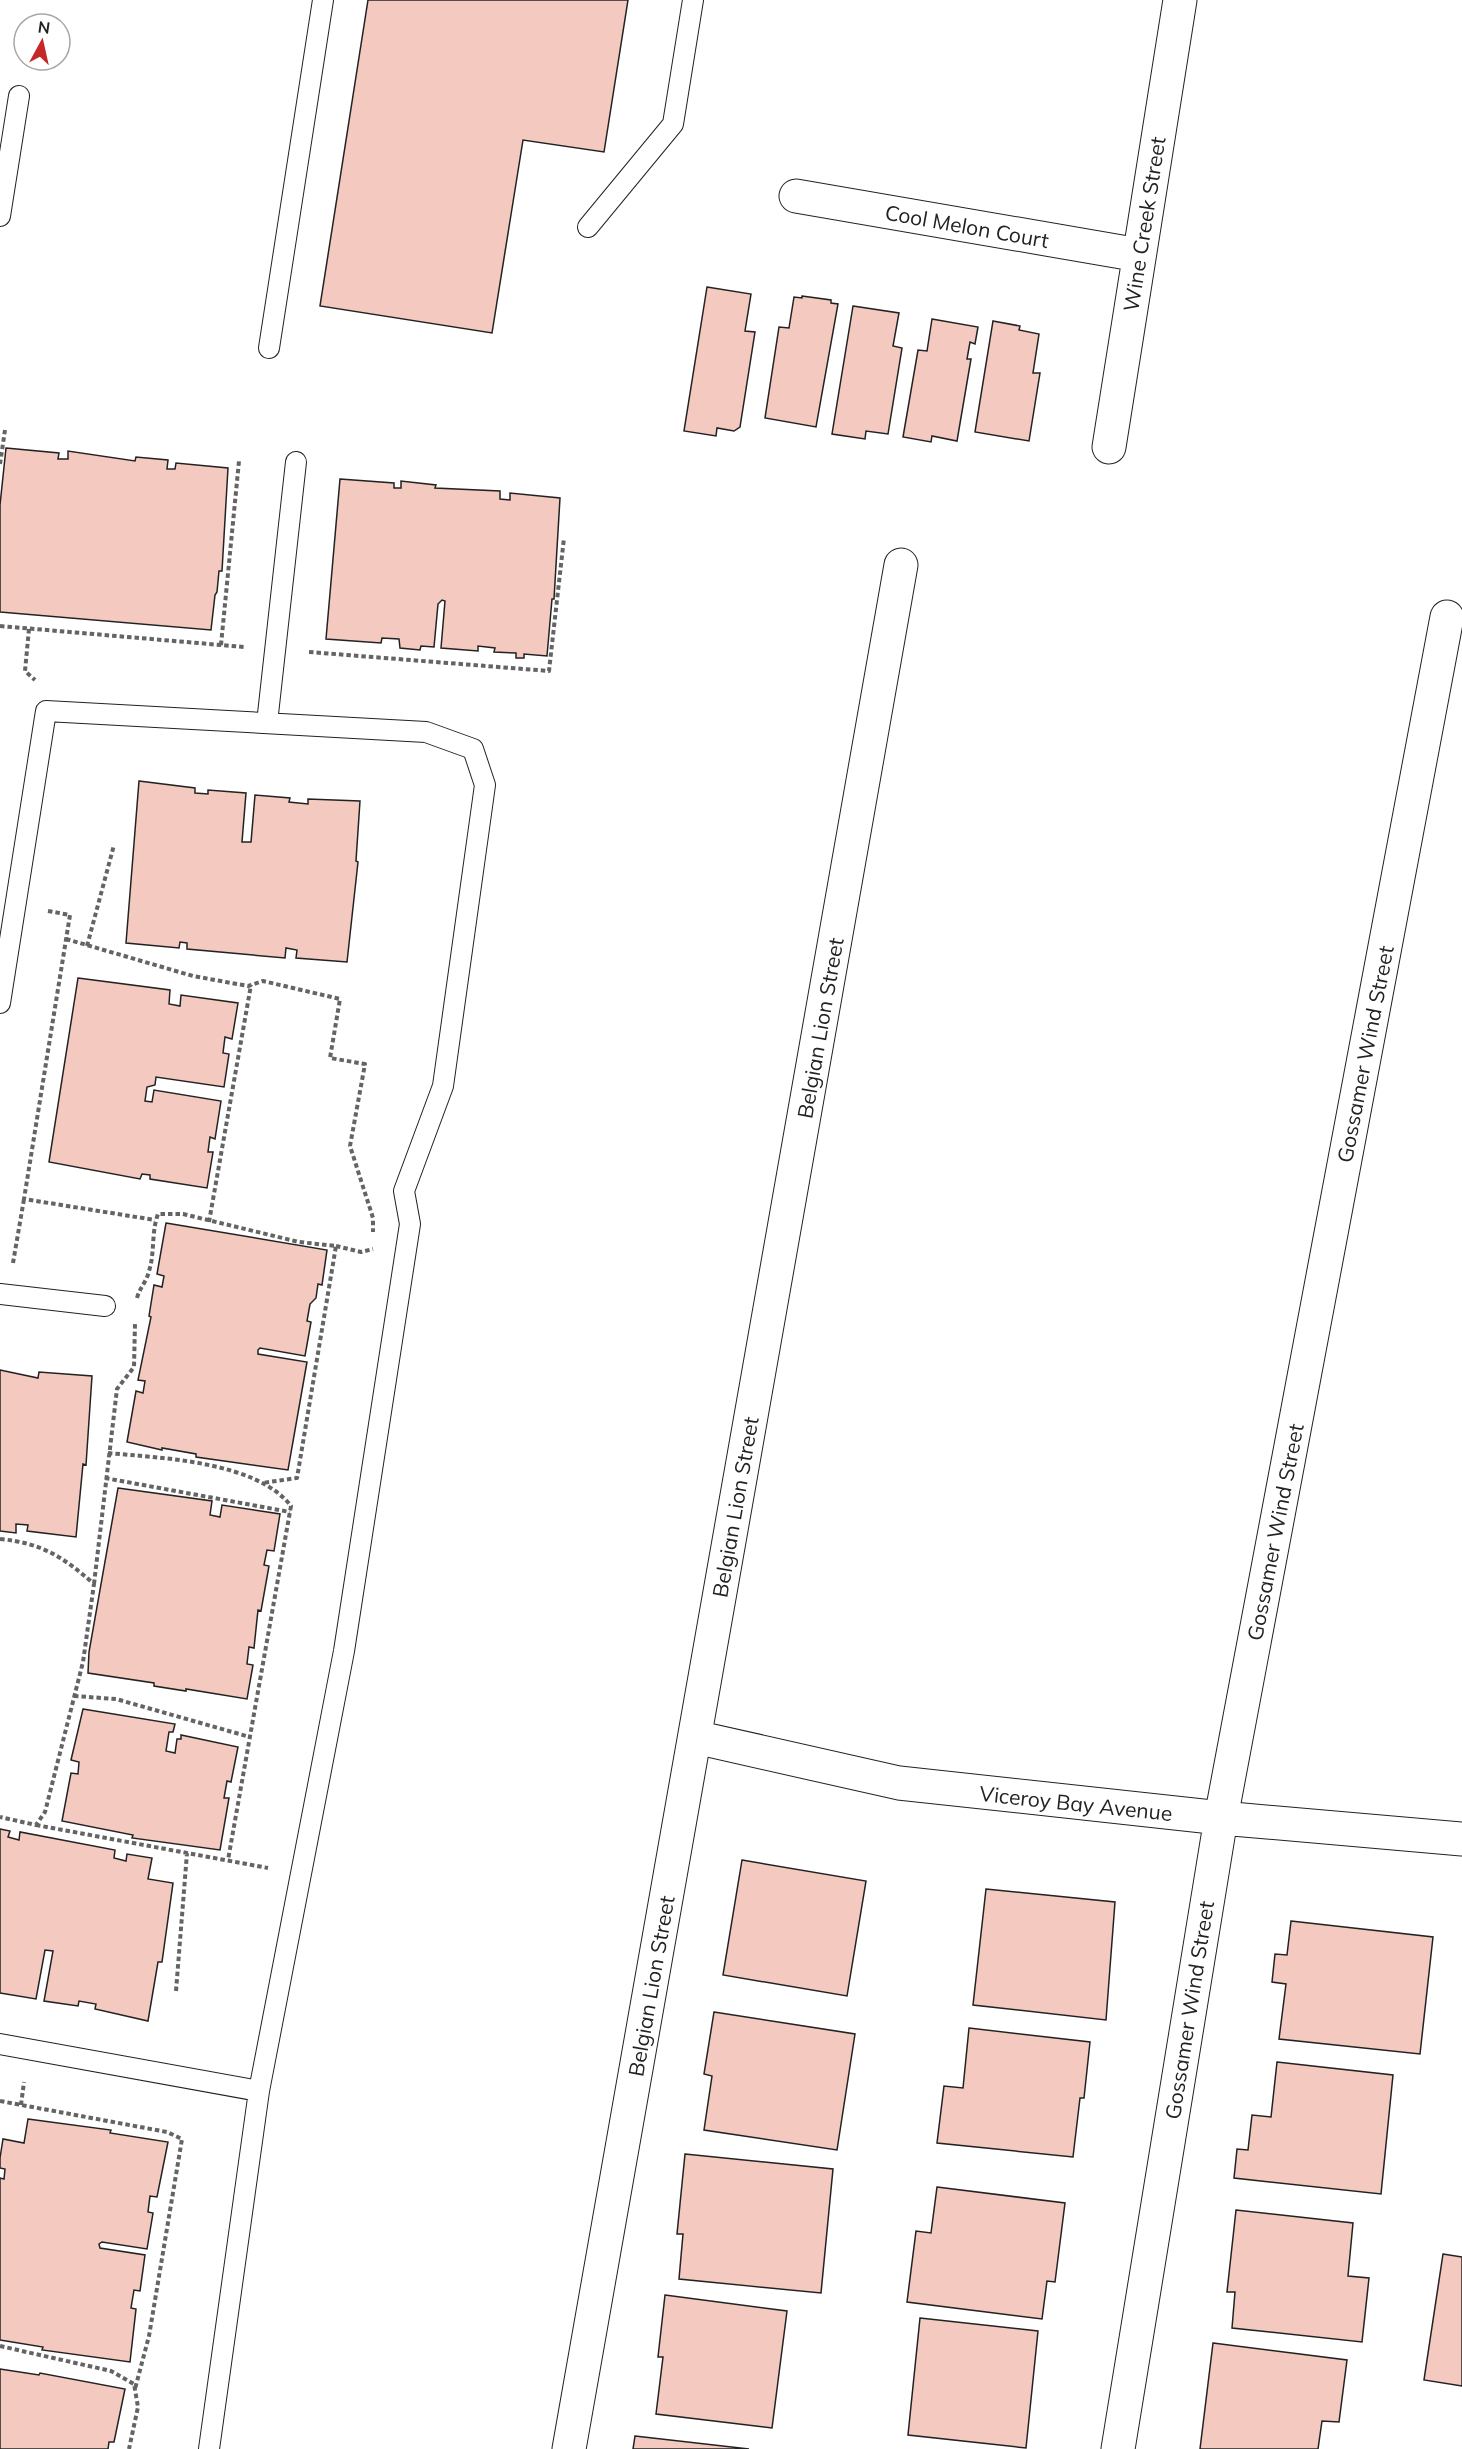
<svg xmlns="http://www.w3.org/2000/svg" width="1462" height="2449" font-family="Mulish,sans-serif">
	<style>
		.building { fill: #f3c9c0; stroke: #222; stroke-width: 1.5 }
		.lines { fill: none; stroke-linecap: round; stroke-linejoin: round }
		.lane-casing { stroke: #222; stroke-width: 22 }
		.street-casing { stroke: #222; stroke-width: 35 }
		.path { stroke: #646464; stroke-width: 4; stroke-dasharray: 4.5 3; stroke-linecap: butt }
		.lane { stroke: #fff; stroke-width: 20 }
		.street { stroke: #fff; stroke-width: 33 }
		.labels { text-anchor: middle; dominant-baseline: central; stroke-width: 4.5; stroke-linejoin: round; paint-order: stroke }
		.street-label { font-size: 21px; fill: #222; stroke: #fff }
	</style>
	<rect width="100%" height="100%" fill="#fff"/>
	<path class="building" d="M 368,0 L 628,0 L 604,152 L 523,140 L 492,333 L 320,306 Z
		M 707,287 L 751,294 L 745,331 L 755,332 L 740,427 L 734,431 L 717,428 L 716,436 L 684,431 Z
		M 802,296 L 831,300 L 831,303 L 838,304 L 816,427 L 765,418 L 779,327 L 789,328 L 794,297 L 802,298 Z
		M 853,306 L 899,313 L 893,346 L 902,348 L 888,434 L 866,431 L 865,439 L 832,434 Z
		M 932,319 L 978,327 L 975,344 L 970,342 L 967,359 L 971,359 L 957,441 L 932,436 L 931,442 L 903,437 L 918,350 L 927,351 Z
		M 993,321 L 1020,326 L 1019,330 L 1039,334 L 1033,373 L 1040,373 L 1029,441 L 975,432 Z
		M 6,448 L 59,453 L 58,459 L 68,459 L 68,451 L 135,461 L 136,457 L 168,460 L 167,469 L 175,469 L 176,463 L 228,468 L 222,571 L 219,571 L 217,592 L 215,595 L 211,630 L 0,612 L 0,505 Z
		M 340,479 L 394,483 L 394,488 L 401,488 L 401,481 L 436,485 L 435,488 L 500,491 L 500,499 L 510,500 L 510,493 L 560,498 L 554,599 L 552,599 L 547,656 L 524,654 L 524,658 L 516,658 L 516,653 L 494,652 L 495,648 L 478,646 L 478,651 L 441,648 L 445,601 L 442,600 L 438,604 L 434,647 L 421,646 L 420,650 L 400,648 L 399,639 L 382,638 L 381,643 L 326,639 Z
		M 139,781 L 195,788 L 195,793 L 208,794 L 208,790 L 246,793 L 242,842 L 251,842 L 255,795 L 290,798 L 289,802 L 308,804 L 308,799 L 360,801 L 356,861 L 358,862 L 347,962 L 296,958 L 297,950 L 286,948 L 285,958 L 187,949 L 187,943 L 180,942 L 179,948 L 126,943 Z
		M 78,978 L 170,990 L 169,1004 L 180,1006 L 181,995 L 238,1003 L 232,1039 L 225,1037 L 223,1053 L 229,1054 L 224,1087 L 156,1077 L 155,1085 L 147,1087 L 145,1101 L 152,1102 L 154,1090 L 221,1101 L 215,1139 L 210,1137 L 208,1152 L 213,1152 L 207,1188 L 150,1179 L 150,1175 L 142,1174 L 140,1179 L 49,1162 Z
		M 166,1223 L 327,1250 L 322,1285 L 318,1284 L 316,1298 L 310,1304 L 307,1321 L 311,1322 L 305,1356 L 260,1348 L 258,1350 L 258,1354 L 307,1362 L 288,1470 L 196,1457 L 196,1454 L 162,1448 L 162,1450 L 127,1442 L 136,1391 L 143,1393 L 145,1381 L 138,1380 L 151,1317 L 149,1316 L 154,1285 L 162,1287 L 164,1276 L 157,1274 Z
		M 0,1370 L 38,1378 L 39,1372 L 92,1376 L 86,1465 L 83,1464 L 76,1537 L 27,1531 L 28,1525 L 16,1524 L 16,1533 L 0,1531 Z
		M 118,1488 L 212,1501 L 210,1515 L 220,1517 L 222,1505 L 280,1514 L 274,1551 L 267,1550 L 264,1565 L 269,1566 L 261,1611 L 258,1610 L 254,1648 L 249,1647 L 247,1664 L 253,1665 L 247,1699 L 186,1689 L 186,1691 L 154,1686 L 154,1683 L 88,1673 L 89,1652 Z
		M 83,1709 L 175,1724 L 173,1732 L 169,1732 L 166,1751 L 175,1753 L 177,1739 L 181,1739 L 181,1735 L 238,1747 L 231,1782 L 227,1781 L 224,1798 L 229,1798 L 220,1850 L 132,1838 L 133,1835 L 62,1821 L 71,1773 L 78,1774 L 79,1762 L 71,1760 Z
		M 0,1829 L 10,1831 L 8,1837 L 19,1840 L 20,1832 L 115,1850 L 114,1858 L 126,1861 L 127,1854 L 152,1858 L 148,1879 L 173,1883 L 162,1962 L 158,1962 L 148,2021 L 95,2009 L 96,2004 L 79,2001 L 78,2006 L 44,2001 L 53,1951 L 45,1950 L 36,1999 L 0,1993 Z
		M 742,1860 L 866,1881 L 847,1996 L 723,1975 Z
		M 986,1889 L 1115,1902 L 1106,2020 L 973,2005 Z
		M 1291,1921 L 1433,1937 L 1420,2054 L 1279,2039 L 1286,1984 L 1272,1982 L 1275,1954 L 1287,1955 Z
		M 714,2012 L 855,2034 L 837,2150 L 704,2130 L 712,2076 L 704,2074 Z
		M 969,2028 L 1090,2042 L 1084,2098 L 1080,2098 L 1073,2157 L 937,2143 L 944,2086 L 963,2088 Z
		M 1277,2062 L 1393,2075 L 1381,2194 L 1234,2178 L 1237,2149 L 1248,2150 L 1252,2115 L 1271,2117 Z
		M 28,2119 L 111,2130 L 110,2133 L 168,2142 L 157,2197 L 150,2196 L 148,2212 L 153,2213 L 147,2249 L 102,2242 L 99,2244 L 100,2248 L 145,2255 L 140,2291 L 134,2290 L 131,2308 L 136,2309 L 130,2362 L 42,2350 L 43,2347 L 0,2340 L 0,2178 L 4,2179 L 5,2169 L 0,2168 L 0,2158 L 3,2139 L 24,2143 Z
		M 685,2154 L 833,2169 L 821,2293 L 679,2279 L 683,2234 L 677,2234 Z
		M 937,2187 L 1065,2203 L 1055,2282 L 1047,2281 L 1042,2319 L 907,2302 L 916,2231 L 931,2233 Z
		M 1236,2210 L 1353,2223 L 1348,2276 L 1369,2278 L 1362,2342 L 1232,2328 L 1235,2292 L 1227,2292 Z
		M 1443,2254 L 1462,2257 L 1462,2386 L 1424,2380 Z
		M 665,2295 L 787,2311 L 772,2428 L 656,2414 L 663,2357 L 658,2357 Z
		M 920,2318 L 1038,2331 L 1026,2448 L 908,2435 Z
		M 1213,2343 L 1347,2360 L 1339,2422 L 1322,2421 L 1318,2449 L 1200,2449 Z
		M 0,2369 L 39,2375 L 40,2373 L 125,2389 L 114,2442 L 109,2442 L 108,2449 L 0,2449 Z
		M 635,2436 L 749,2449 L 633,2449 Z"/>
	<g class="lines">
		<defs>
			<path id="lane" d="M 0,216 L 19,96
				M 588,227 L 673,124 L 693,0
				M 269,348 L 323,0
				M 267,723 L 296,462
				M 0,1003 L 46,711 L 426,732 L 473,749 L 485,785 L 443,1086 L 404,1191 L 410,1224 L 344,1651 L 259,2091 L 209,2449
				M 0,1294 L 105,1306
				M 0,2044 L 259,2091"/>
			<path id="street" d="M 796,196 L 1139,255
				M 1109,447 L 1180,0
				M 695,1737 L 899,1783 L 1221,1818 L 1462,1839
				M 569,2449 L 901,565
				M 1118,2449 L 1221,1818 L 1447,617"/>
		</defs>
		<use href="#lane" class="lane-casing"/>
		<use href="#street" class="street-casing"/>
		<path class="path" d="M 0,464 L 5,430
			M 0,626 L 244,647
			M 29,629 L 25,671 L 35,680
			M 221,645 L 239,461
			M 309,652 L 549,671 L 564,538
			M 48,911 L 70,915 L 24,1199 L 155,1220
			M 66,939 L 193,976 L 248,986 L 263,981 L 340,999 L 330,1058 L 365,1064 L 350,1146 L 373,1218 L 373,1232
			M 87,946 L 114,845
			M 209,1222 L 251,985
			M 336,1246 L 361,1252 L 373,1249
			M 13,1263 L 24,1199
			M 137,1298 C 140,1287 147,1281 149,1271 C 155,1253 151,1233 158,1214 L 183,1214 L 299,1242 L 336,1246 L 297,1478 L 262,1483
			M 108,1453 C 161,1458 256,1461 291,1506 L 228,1860
			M 105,1478 L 290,1512
			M 0,1539 C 42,1543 63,1557 94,1584 L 83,1662 L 45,1812 L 36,1825 L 0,1817
			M 94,1584 L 117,1389 L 134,1367 L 135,1323
			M 74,1696 L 116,1699 L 250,1737
			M 36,1825 L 268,1868
			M 176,1991 L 187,1853
			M 0,2101 L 167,2132 L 182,2139 L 149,2336 L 135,2389
			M 21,2105 L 24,2082
			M 0,2346 L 111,2371 L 134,2384 L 138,2407 L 129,2449"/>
		<use href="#lane" class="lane"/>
		<use href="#street" class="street"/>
	</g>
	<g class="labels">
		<g class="street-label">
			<text transform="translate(1144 224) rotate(-81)">Wine Creek Street</text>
			<text transform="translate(967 226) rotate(10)">Cool Melon Court</text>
			<text transform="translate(820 1028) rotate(-80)">Belgian Lion Street</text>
			<text transform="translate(1365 1054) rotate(-79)">Gossamer Wind Street</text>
			<text transform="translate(735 1507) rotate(-80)">Belgian Lion Street</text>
			<text transform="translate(1275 1532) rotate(-79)">Gossamer Wind Street</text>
			<text transform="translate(1076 1803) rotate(6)">Viceroy Bay Avenue</text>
			<text transform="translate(651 1986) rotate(-80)">Belgian Lion Street</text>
			<text transform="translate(1189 2010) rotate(-81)">Gossamer Wind Street</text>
		</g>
	</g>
	<g transform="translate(42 42) rotate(8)"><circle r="28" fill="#ffffff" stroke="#a7a7a7" stroke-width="1.5"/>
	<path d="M0-4.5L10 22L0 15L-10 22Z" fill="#c62828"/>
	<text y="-9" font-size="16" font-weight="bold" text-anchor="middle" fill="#222222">N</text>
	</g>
</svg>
